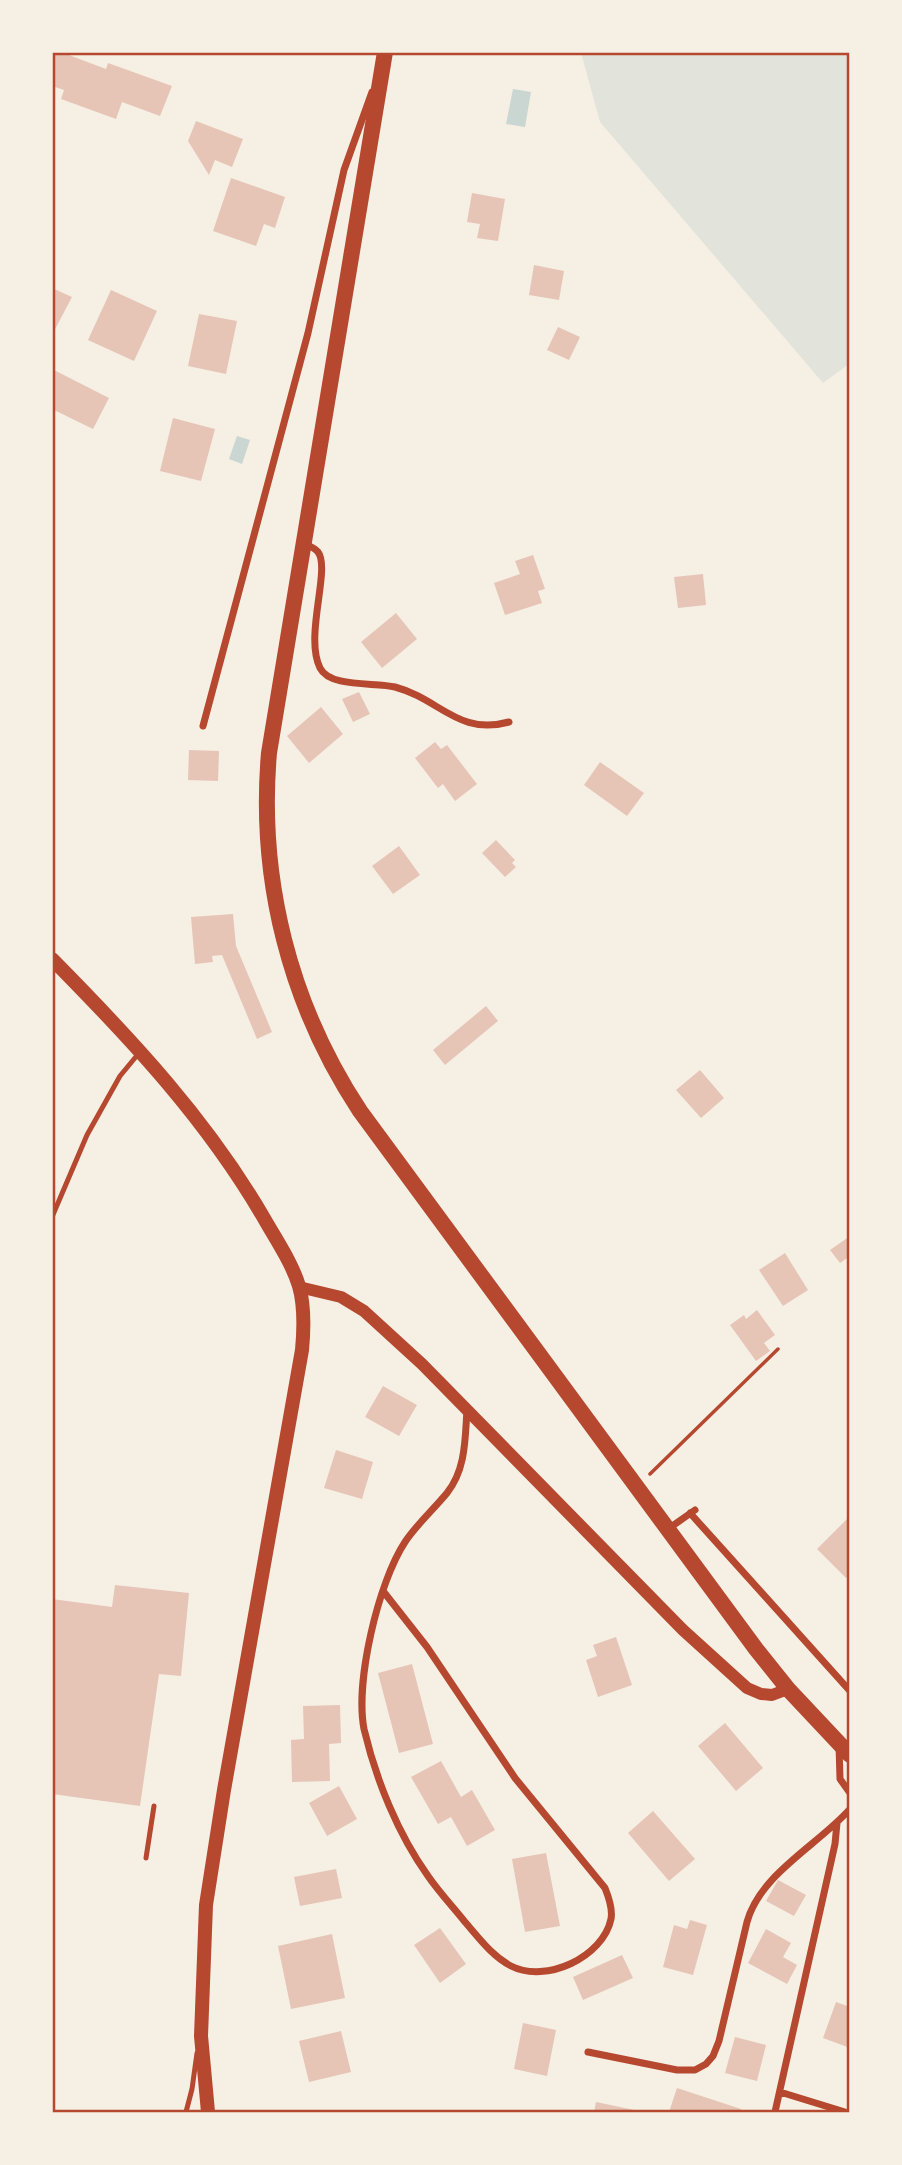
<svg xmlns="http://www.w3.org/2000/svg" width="902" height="2165" font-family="'Titillium Web',sans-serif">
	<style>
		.green { fill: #e2e4dc }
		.water { fill: #c9d6d2 }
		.building { fill: #e6c5b7 }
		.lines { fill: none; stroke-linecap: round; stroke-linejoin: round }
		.path { stroke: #b5482f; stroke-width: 3.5 }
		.service { stroke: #b5482f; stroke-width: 5 }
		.minor { stroke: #b5482f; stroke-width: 7 }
		.tertiary { stroke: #b5482f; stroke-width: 12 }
		.secondary { stroke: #b5482f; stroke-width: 14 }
		.primary { stroke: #b5482f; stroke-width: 16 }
		.neatline { fill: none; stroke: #b5482f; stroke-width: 2.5 }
	</style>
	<rect width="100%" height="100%" fill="#f6efe4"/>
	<path class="green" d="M 581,53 L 849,53 L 849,364 L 823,383 L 600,122 Z"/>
	<path class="water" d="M 513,89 L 531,92 L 525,127 L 506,124 Z
		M 237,436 L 250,440 L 242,464 L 229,459 Z"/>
	<path class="building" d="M 55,52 L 61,52 L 106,69 L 108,63 L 172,86 L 160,116 L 122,102 L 116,119 L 61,99 L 64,90 L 52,86 L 52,59 Z
		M 196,121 L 243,139 L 232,167 L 215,160 L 209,175 L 188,141 Z
		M 231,178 L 285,197 L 275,228 L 264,224 L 256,246 L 213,231 Z
		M 472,193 L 505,199 L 498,241 L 477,238 L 480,224 L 467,222 Z
		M 534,265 L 564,271 L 559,300 L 529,295 Z
		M 52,288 L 72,297 L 52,335 Z
		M 111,290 L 157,311 L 134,361 L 88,340 Z
		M 199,314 L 237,321 L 226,374 L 188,366 Z
		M 558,327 L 580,337 L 569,360 L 547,350 Z
		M 52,369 L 109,398 L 93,429 L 52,409 Z
		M 173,418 L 215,429 L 201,481 L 160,471 Z
		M 533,555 L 545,589 L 538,591 L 542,603 L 505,615 L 494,583 L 520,574 L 515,561 Z
		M 703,574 L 706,605 L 678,608 L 674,577 Z
		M 396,613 L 417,639 L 382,668 L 361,642 Z
		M 359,692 L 370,714 L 353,722 L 342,699 Z
		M 321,707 L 343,734 L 309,763 L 287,736 Z
		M 435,742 L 441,749 L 447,745 L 477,784 L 455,801 L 443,784 L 438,788 L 415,758 Z
		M 189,750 L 219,751 L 218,781 L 188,780 Z
		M 600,762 L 644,793 L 627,816 L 584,785 Z
		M 496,840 L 515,860 L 512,863 L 516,867 L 505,877 L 482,853 Z
		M 399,846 L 420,875 L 393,894 L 372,866 Z
		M 233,914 L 236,946 L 272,1032 L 257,1039 L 222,955 L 212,956 L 213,962 L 195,964 L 191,917 Z
		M 486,1006 L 498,1021 L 445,1065 L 433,1050 Z
		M 700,1070 L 724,1098 L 701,1118 L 676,1090 Z
		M 850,1236 L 850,1256 L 840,1263 L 830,1250 Z
		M 785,1253 L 808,1290 L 783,1306 L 759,1270 Z
		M 757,1310 L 775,1335 L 764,1343 L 770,1351 L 756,1361 L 730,1325 L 744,1315 L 746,1319 Z
		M 383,1386 L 417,1405 L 399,1436 L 365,1417 Z
		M 336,1450 L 373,1462 L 362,1499 L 324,1488 Z
		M 850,1516 L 850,1575 L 846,1578 L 817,1549 Z
		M 115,1585 L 189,1593 L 181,1676 L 159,1674 L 140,1806 L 52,1794 L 52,1599 L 112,1607 Z
		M 616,1637 L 632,1685 L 598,1697 L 586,1660 L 597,1656 L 593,1645 Z
		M 412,1664 L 433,1744 L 399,1753 L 378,1673 Z
		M 340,1705 L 341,1743 L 329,1744 L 330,1781 L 292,1782 L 291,1740 L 304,1739 L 303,1706 Z
		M 725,1723 L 763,1768 L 736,1791 L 698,1746 Z
		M 441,1761 L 461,1797 L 472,1790 L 495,1830 L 467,1846 L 451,1817 L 438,1824 L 411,1777 Z
		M 339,1786 L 357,1819 L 327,1836 L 309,1803 Z
		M 653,1811 L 695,1859 L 669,1881 L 628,1833 Z
		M 546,1853 L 560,1926 L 525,1932 L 512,1859 Z
		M 336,1869 L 342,1898 L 300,1906 L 294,1877 Z
		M 778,1880 L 806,1895 L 794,1916 L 766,1901 Z
		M 690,1920 L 707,1925 L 693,1975 L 663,1967 L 674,1925 L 687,1929 Z
		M 440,1928 L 466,1964 L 440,1983 L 414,1945 Z
		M 766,1929 L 791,1943 L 783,1957 L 797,1965 L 787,1984 L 748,1963 Z
		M 332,1934 L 345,1998 L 291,2009 L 278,1946 Z
		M 622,1955 L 633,1978 L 583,2000 L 573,1977 Z
		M 836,2002 L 850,2007 L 850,2048 L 823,2038 Z
		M 523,2023 L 556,2030 L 547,2076 L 514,2069 Z
		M 341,2031 L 351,2072 L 309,2082 L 299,2041 Z
		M 735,2037 L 766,2045 L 757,2081 L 725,2073 Z
		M 677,2088 L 741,2109 L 740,2112 L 669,2112 Z
		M 596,2102 L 639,2111 L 639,2112 L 594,2112 Z"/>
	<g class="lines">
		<path class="path" d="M 650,1474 L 778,1349"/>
		<path class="service" d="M 52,1217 L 87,1135 L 120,1076 L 139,1053
			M 146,1858 L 154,1806
			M 186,2112 L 192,2089 L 197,2053"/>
		<path class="minor" d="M 304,544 C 309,546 314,547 318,552 C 331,569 304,636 320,668 C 330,688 375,682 395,687 C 440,699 458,736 509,722
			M 203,726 L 308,333 L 344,170 L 372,92
			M 690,1513 L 850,1691
			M 668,1529 L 695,1510
			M 383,1591 L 427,1647 L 515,1778 L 605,1888 C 609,1898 613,1909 611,1919 C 603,1957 546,1984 511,1966 C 492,1956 479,1938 465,1922 C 453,1907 439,1892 428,1876 C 398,1834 376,1780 364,1729 C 355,1682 378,1583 405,1542 C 417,1524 433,1510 447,1493 C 466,1469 465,1439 467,1410
			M 839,1745 L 840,1779 L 850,1793
			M 588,2052 L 677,2070 L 695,2070 L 706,2064 L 713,2056 L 719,2041 L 747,1922 C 760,1874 818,1845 850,1809
			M 780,2092 L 845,2112
			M 775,2112 L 835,1844 L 837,1823"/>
		<path class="tertiary" d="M 299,1287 L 341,1297 L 364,1311 L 422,1364 L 683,1630 L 747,1688 L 761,1694 L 772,1695 L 788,1689"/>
		<path class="secondary" d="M 52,959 C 132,1040 208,1121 265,1220 C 277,1241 292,1263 299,1286 C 305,1307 304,1329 302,1350 L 224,1790 L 206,1905 L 201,2036 L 208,2112"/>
		<path class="primary" d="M 385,52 L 269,753 C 258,880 290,1005 360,1111 L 756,1649 L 788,1689 L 850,1755"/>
	</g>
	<rect width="902" height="2165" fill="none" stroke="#f6efe4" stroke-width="108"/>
	<rect x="54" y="54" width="794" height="2057" class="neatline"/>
</svg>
